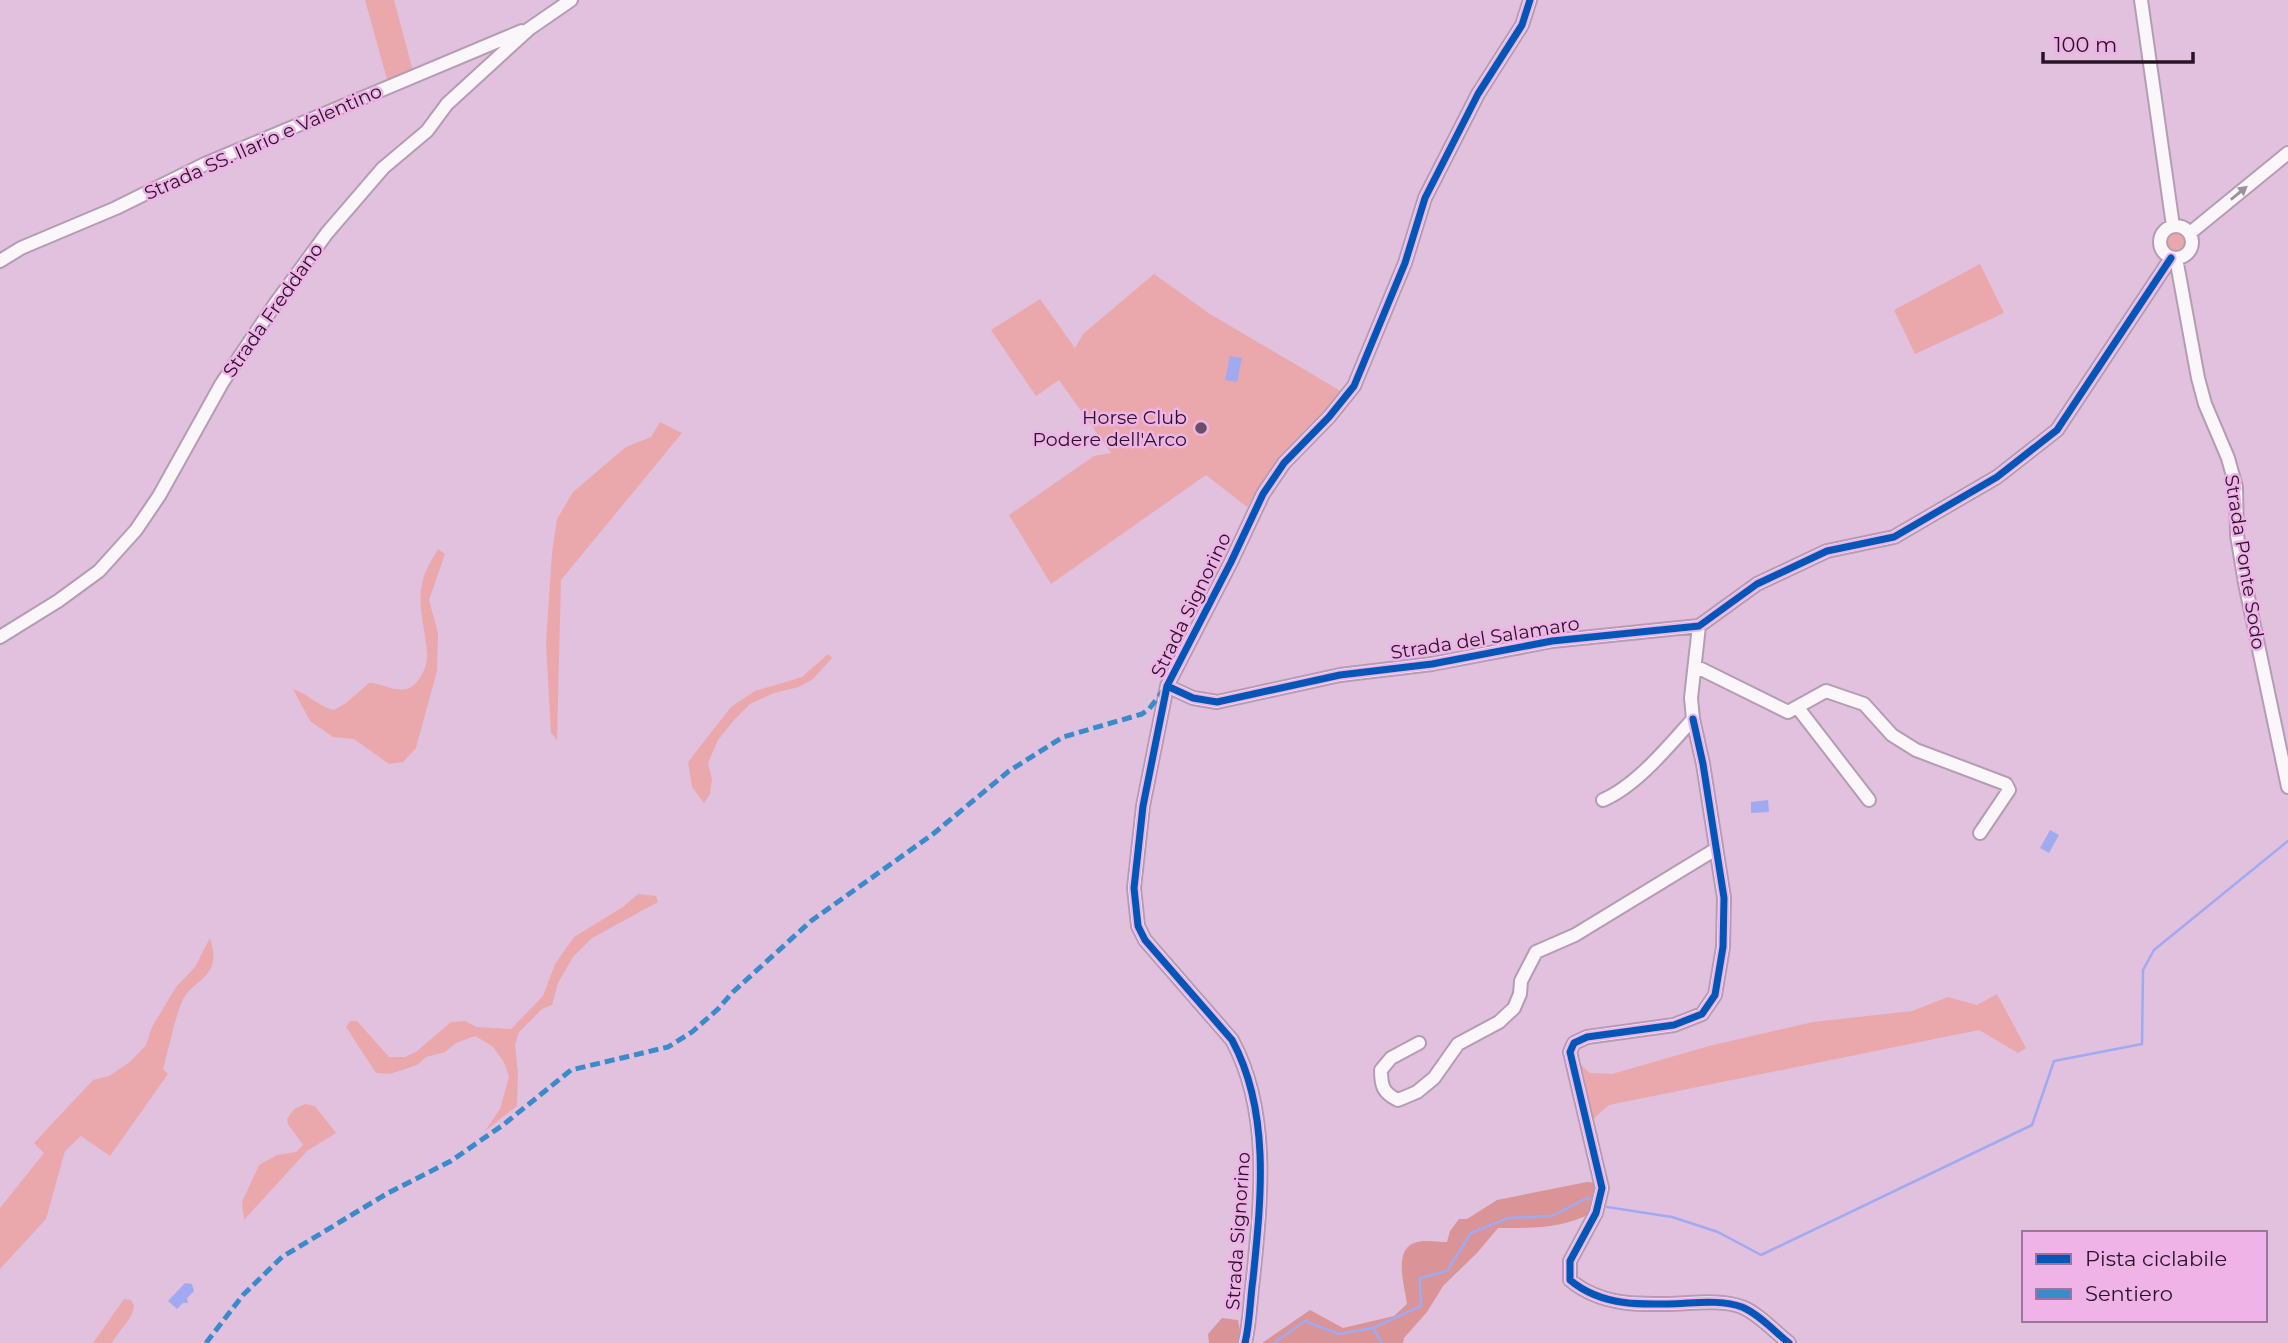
<svg xmlns="http://www.w3.org/2000/svg" width="2288" height="1343" font-family="Montserrat,sans-serif">
	<style>
		.green { fill: #eaa8ac }
		.forest { fill: #da9397 }
		.water { fill: #a1aaf1 }
		.lines { fill: none; stroke-linecap: round; stroke-linejoin: round }
		.stream { stroke: #a1aaf1; stroke-width: 2.5 }
		.minor-casing { stroke: #b59cb3; stroke-width: 16 }
		.minor { stroke: #faf6fa; stroke-width: 12 }
		.quiet { stroke: #3a8bcc; stroke-width: 5; stroke-dasharray: 10 5; stroke-linecap: butt }
		.cycleway-casing { stroke: #efb3e8; stroke-width: 11 }
		.cycleway { stroke: #0057b8; stroke-width: 7 }
		.oneway { fill: #9c909b }
		.poi-dot { fill: #695067; stroke: #efb3e8; stroke-width: 2.5 }
		.labels { text-anchor: middle; dominant-baseline: central; stroke-width: 5; stroke-linejoin: round; paint-order: stroke }
		.street-label { font-size: 19px; fill: #281327; stroke: #efb3e8 }
		.poi-label { font-size: 19px; fill: #281327; stroke: #efb3e8; text-anchor: end }
	</style>
	<rect width="100%" height="100%" fill="#e1c1de"/>
	<path class="green" d="M 365,0 L 394,0 L 413,71 L 388,83 Z
		M2166 242a10 10 0 1 1 20 0a10 10 0 1 1-20 0Z
		M 1980,264 L 2004,313 L 1915,354 L 1894,310 Z
		M 1154,274 L 1210,314 L 1344,393 L 1278,460 L 1247,507 L 1206,475 L 1051,584 L 1009,515 L 1094,456 L 1111,453 L 1059,380 L 1036,396 L 991,330 L 1040,299 L 1075,348 L 1083,334 Z
		M 660,422 L 682,433 L 561,580 L 557,740 L 551,733 L 546,643 L 552,553 L 557,519 L 573,492 L 626,447 L 651,437 Z
		M 438,549 L 445,554 L 429,600 L 438,633 L 437,671 L 426,711 L 416,748 L 403,762 L 389,764 L 354,739 L 333,737 L 310,721 L 293,689 C 308,694 318,706 334,710 L 346,703 L 369,683 C 381,683 395,692 406,689 C 419,686 428,666 427,654 C 426,630 417,608 422,584 C 424,571 432,560 438,549 Z
		M 828,654 L 832,658 L 813,679 L 799,687 L 774,693 L 750,704 L 735,719 L 718,740 L 708,763 L 712,779 L 710,794 L 704,803 L 692,787 L 688,762 L 731,707 L 755,691 L 802,677 Z
		M 638,894 L 656,896 L 658,902 L 592,938 L 573,957 L 558,983 L 552,1005 L 542,1009 L 519,1032 L 515,1045 L 518,1073 L 517,1106 L 485,1131 L 500,1109 L 509,1077 L 504,1062 L 492,1046 L 475,1036 L 456,1043 L 445,1052 L 426,1057 L 417,1065 L 390,1074 L 376,1073 L 346,1027 L 350,1021 L 357,1021 L 389,1057 L 405,1057 L 416,1052 L 451,1022 L 465,1021 L 477,1027 L 511,1029 L 543,996 L 555,964 L 574,937 L 623,907 Z
		M 210,938 C 224,981 191,977 181,1004 C 173,1025 169,1048 163,1069 L 168,1074 L 110,1156 L 81,1136 L 65,1151 L 46,1219 L 0,1269 L 0,1208 L 44,1153 L 34,1143 L 93,1080 L 109,1076 L 130,1062 L 146,1045 L 152,1027 L 176,987 L 195,967 Z
		M 1997,994 L 2026,1048 L 2018,1053 L 1979,1030 L 1609,1105 L 1592,1120 L 1577,1061 L 1590,1073 L 1612,1074 L 1709,1046 L 1813,1022 L 1912,1011 L 1948,997 L 1977,1005 Z
		M 305,1104 L 315,1106 L 336,1133 L 307,1151 L 244,1220 L 242,1202 L 259,1165 L 277,1155 L 296,1152 L 303,1145 L 288,1124 L 287,1119 L 294,1109 Z
		M 124,1299 L 131,1300 L 134,1305 C 134,1318 119,1330 112,1343 L 93,1343 Z"/>
	<path class="forest" d="M 1587,1182 L 1599,1183 L 1594,1212 C 1561,1229 1534,1228 1498,1228 L 1477,1253 L 1443,1286 L 1427,1312 L 1404,1338 L 1403,1343 L 1262,1343 L 1310,1310 L 1343,1328 L 1394,1316 L 1407,1304 C 1405,1287 1393,1251 1414,1243 C 1424,1239 1437,1242 1447,1242 L 1450,1231 L 1459,1219 L 1467,1219 L 1497,1200 Z
		M 1222,1318 L 1238,1320 L 1242,1343 L 1209,1343 L 1208,1334 Z"/>
	<path class="water" d="M 1230,356 L 1242,358 L 1237,382 L 1225,380 Z
		M 1768,800 L 1769,812 L 1751,813 L 1751,802 Z
		M 2050,830 L 2059,835 L 2049,853 L 2040,848 Z
		M 185,1283 L 192,1284 L 194,1291 L 187,1298 L 188,1303 L 183,1303 L 177,1309 L 168,1301 Z"/>
	<g class="lines">
		<path class="stream" d="M 1607,1207 L 1672,1217 L 1718,1232 L 1761,1255 L 2032,1125 L 2054,1061 L 2142,1044 L 2143,970 L 2154,950 L 2288,841
			M 1373,1328 L 1421,1306 L 1420,1278 L 1447,1271 L 1471,1233 L 1508,1218 L 1552,1216 L 1587,1198 L 1590,1199
			M 1274,1343 L 1305,1321 L 1339,1334 L 1373,1328 L 1382,1343"/>
		<defs>
			<path id="minor" d="M 2141,0 L 2173,226
				M2160 242a16 16 0 1 1 32 0a16 16 0 1 1-32 0Z
				M 2190,233 L 2288,153
				M 2176,258 L 2198,378 L 2205,404 L 2228,458 L 2236,487 L 2237,535 L 2245,583 L 2288,787
				M 0,261 L 21,248 L 116,208 L 205,164 L 522,31
				M 0,637 L 58,601 L 99,571 L 136,530 L 159,496 L 222,383 L 275,304 L 327,233 L 383,168 L 427,131 L 447,104 L 529,29 L 571,0
				M 1695,666 L 1788,712 L 1826,691 L 1864,704 L 1892,735 L 1916,750 L 2006,784 L 2009,790 L 1980,833
				M 1167,686 L 1193,698 L 1217,702 L 1340,675 L 1432,664 L 1552,641 L 1699,626 L 1757,584 L 1827,551 L 1894,537 L 1997,477 L 2057,430 L 2171,258
				M 1798,708 L 1869,800
				M 1693,719 L 1703,764 L 1724,898 L 1723,947 L 1715,995 L 1702,1014 L 1674,1025 L 1587,1037 L 1574,1043 L 1570,1052 L 1602,1188 L 1596,1213 L 1570,1261 L 1570,1280 C 1603,1308 1647,1305 1688,1303 C 1705,1302 1726,1301 1742,1307 C 1759,1314 1775,1332 1789,1343
				M 1603,800 C 1636,786 1668,747 1693,719 L 1691,698 L 1699,626
				M 1419,1043 L 1391,1058 L 1381,1070 C 1381,1086 1383,1093 1398,1100 L 1417,1092 L 1434,1078 L 1458,1044 L 1499,1022 L 1514,1008 L 1520,994 L 1521,981 L 1536,952 L 1575,935 L 1716,849
				M 1245,1343 C 1250,1323 1250,1299 1253,1279 C 1261,1200 1271,1112 1232,1040 L 1145,940 L 1138,926 L 1134,888 L 1143,806 L 1167,686 L 1231,562 L 1263,494 L 1284,463 L 1329,417 L 1354,386 L 1405,263 L 1425,198 L 1478,94 L 1522,25 L 1530,0"/>
		</defs>
		<use href="#minor" class="minor-casing"/>
		<use href="#minor" class="minor"/>
		<path class="quiet" d="M 206,1343 L 243,1295 L 282,1257 L 388,1193 L 451,1161 L 503,1125 L 571,1070 L 668,1047 L 692,1032 L 718,1009 L 733,992 L 811,921 L 933,834 L 1009,771 L 1063,737 L 1142,714 L 1149,709 L 1163,691"/>
		<defs>
			<path id="cycleway" d="M 1167,686 L 1193,698 L 1217,702 L 1340,675 L 1432,664 L 1552,641 L 1699,626 L 1757,584 L 1827,551 L 1894,537 L 1997,477 L 2057,430 L 2171,258
				M 1693,719 L 1703,764 L 1724,898 L 1723,947 L 1715,995 L 1702,1014 L 1674,1025 L 1587,1037 L 1574,1043 L 1570,1052 L 1602,1188 L 1596,1213 L 1570,1261 L 1570,1280 C 1603,1308 1647,1305 1688,1303 C 1705,1302 1726,1301 1742,1307 C 1759,1314 1775,1332 1789,1343
				M 1245,1343 C 1250,1323 1250,1299 1253,1279 C 1261,1200 1271,1112 1232,1040 L 1145,940 L 1138,926 L 1134,888 L 1143,806 L 1167,686 L 1231,562 L 1263,494 L 1284,463 L 1329,417 L 1354,386 L 1405,263 L 1425,198 L 1478,94 L 1522,25 L 1530,0"/>
		</defs>
		<use href="#cycleway" class="cycleway-casing"/>
		<use href="#cycleway" class="cycleway"/>
	</g>
	<defs><path id="oneway-solid" d="M-6-.8H1V-3.2L6.5 0L1 3.2V.8H-6Z" transform="scale(1.75)"/></defs>
	<use class="oneway" href="#oneway-solid" transform="translate(2239 193) rotate(-39)"/>
	<circle class="poi-dot" cx="1201" cy="428" r="7"/>
	<g class="labels">
		<g class="street-label">
			<text transform="translate(263 142) rotate(-24)">Strada SS. Ilario e Valentino</text>
			<text transform="translate(273 310) rotate(-55)">Strada Freddano</text>
			<text transform="translate(2245 562) rotate(81)">Strada Ponte Sodo</text>
			<text transform="translate(1191 605) rotate(-64)">Strada Signorino</text>
			<text transform="translate(1485 638) rotate(-9)">Strada del Salamaro</text>
			<text transform="translate(1238 1231) rotate(-86)">Strada Signorino</text>
		</g>
		<g class="poi-label">
			<text x="1187" y="417">Horse Club<tspan x="1187" dy="22">Podere dell'Arco</tspan></text>
		</g>
	</g>
	<rect x="2022" y="1231" width="245" height="91" fill="#efb3e8" stroke="#9f739b" stroke-width="2"/>
	<rect x="2036" y="1254" width="35" height="10" fill="#0057b8" stroke="#9f739b" stroke-width="2"/>
	<text x="2085" y="1266" font-size="21" fill="#281327">Pista ciclabile</text>
	<rect x="2036" y="1289" width="35" height="10" fill="#3a8bcc" stroke="#9f739b" stroke-width="2"/>
	<text x="2085" y="1301" font-size="21" fill="#281327">Sentiero</text>
	<path d="M2043 52v10h150v-10" fill="none" stroke="#281327" stroke-width="3.5"/>
	<text x="2054" y="52" font-size="21" fill="#281327" stroke="#efb3e8" stroke-width="5" paint-order="stroke">100 m</text>
</svg>
